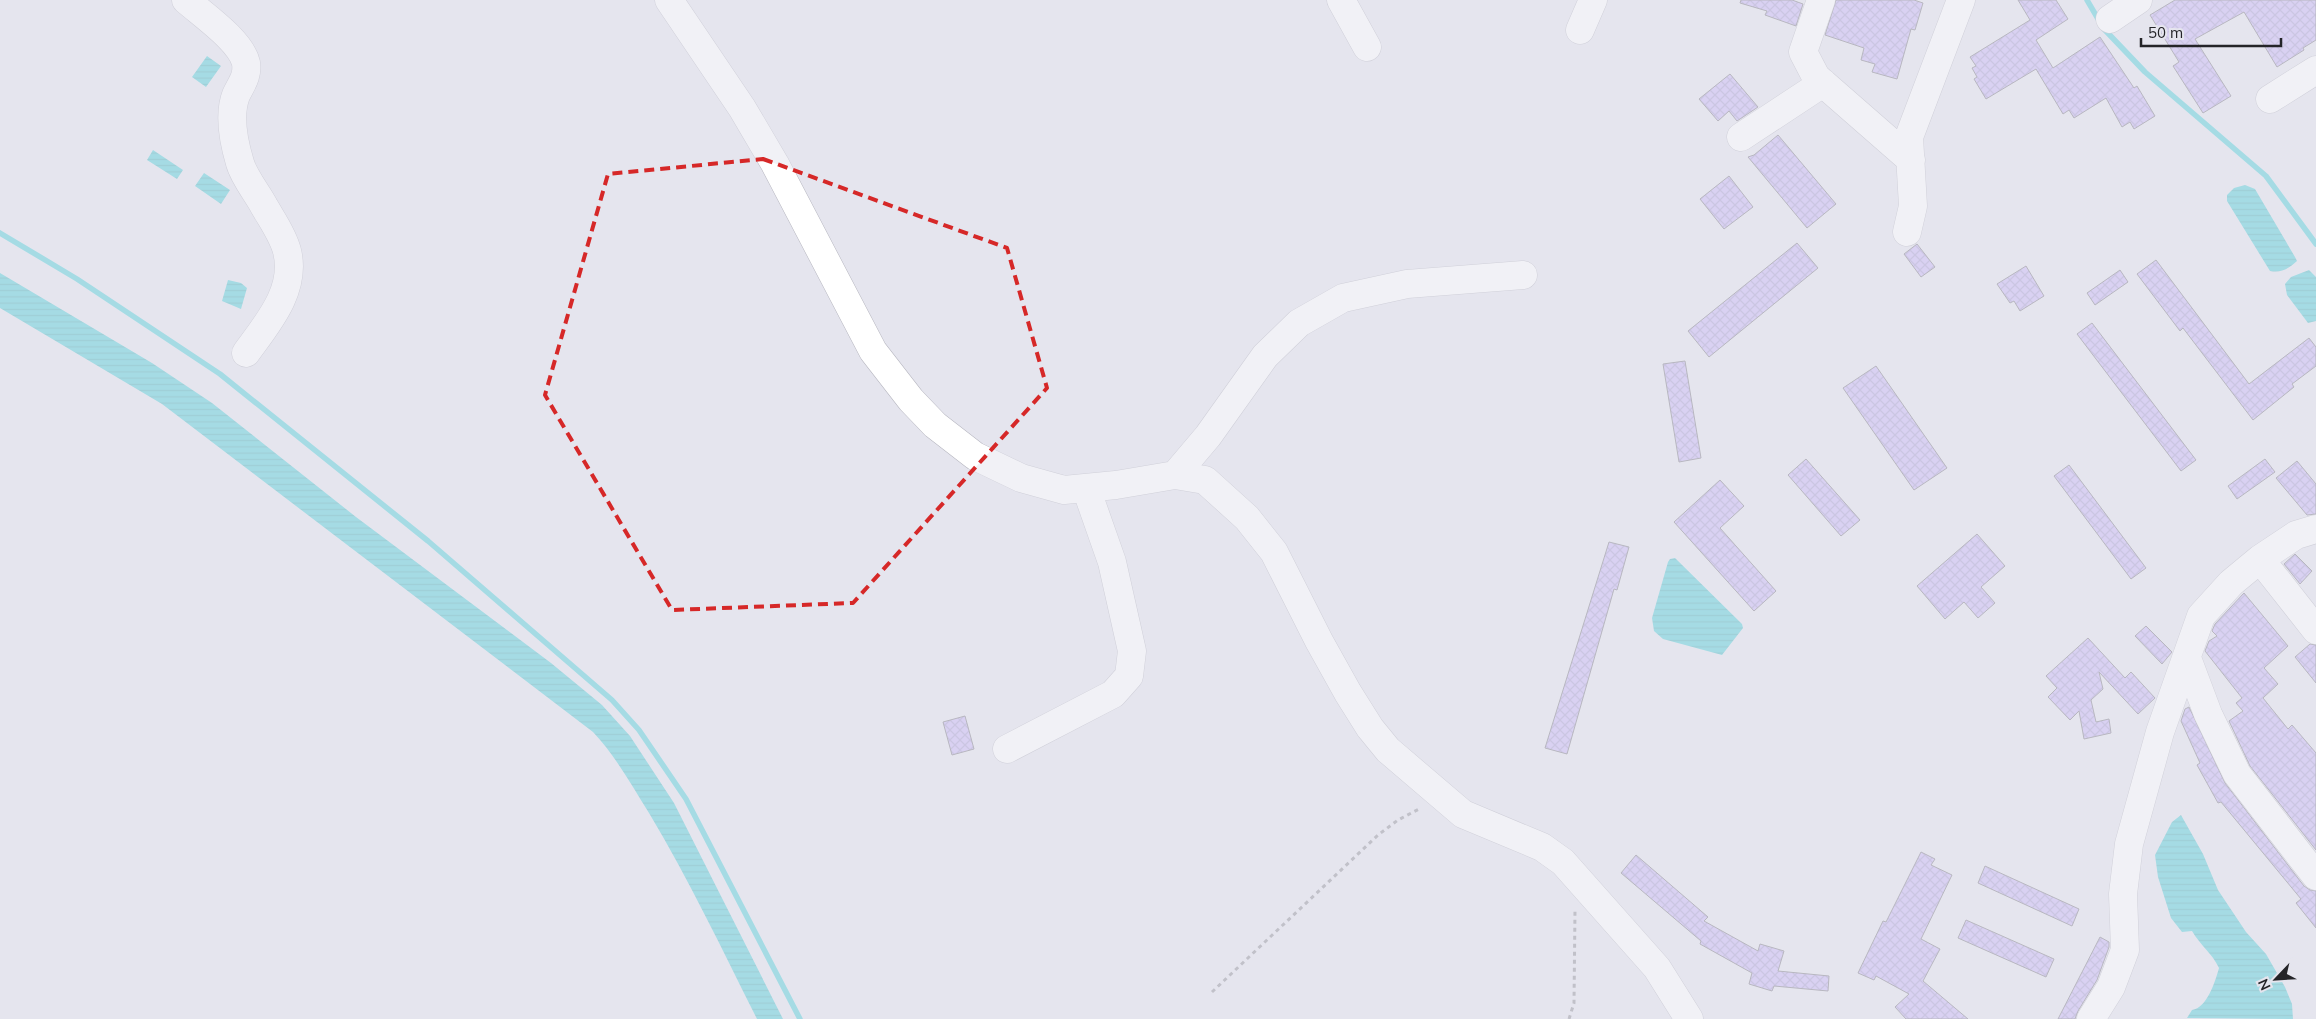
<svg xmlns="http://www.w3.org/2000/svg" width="2316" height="1019" font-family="Mulish,sans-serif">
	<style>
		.water { fill: url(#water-rules) }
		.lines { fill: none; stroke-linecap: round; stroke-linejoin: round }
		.stream { stroke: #57cfd8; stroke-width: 5.5 }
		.building { fill: url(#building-cross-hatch); stroke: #817f88 }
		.minor-casing { stroke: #b7b7c0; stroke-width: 29 }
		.path { stroke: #94949b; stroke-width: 3; stroke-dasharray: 4 4; stroke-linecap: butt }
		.minor { stroke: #fff; stroke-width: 28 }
		.marked { fill: none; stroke: #d62828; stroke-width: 4; stroke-dasharray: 10 6; stroke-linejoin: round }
	</style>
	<defs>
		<pattern id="water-rules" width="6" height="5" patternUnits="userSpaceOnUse" patternTransform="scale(1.25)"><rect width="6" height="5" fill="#57cfd8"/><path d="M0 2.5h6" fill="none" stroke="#4cb2b9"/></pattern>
		<pattern id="building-cross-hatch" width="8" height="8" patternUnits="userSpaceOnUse" patternTransform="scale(1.25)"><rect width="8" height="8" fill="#c9b9f6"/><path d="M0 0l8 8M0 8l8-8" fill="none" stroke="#ac9fd3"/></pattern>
	</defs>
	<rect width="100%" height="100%" fill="#e5e5ee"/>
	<path class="water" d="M 207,56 L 221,66 L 206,87 L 192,77 Z
		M 153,150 L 183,170 L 177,179 L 147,160 Z
		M 204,173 L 230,190 L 221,204 L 195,186 Z
		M 2245,185 L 2255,189 L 2295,257 L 2297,261 C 2288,269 2282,273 2270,271 L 2227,201 L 2227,195 L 2234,188 Z
		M 2309,270 L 2316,277 L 2316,321 L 2308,323 L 2287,295 L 2285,284 L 2291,277 Z
		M 0,273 L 152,363 L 212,403 L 356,517 L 551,663 L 602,705 L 630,736 L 674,803 L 783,1019 L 757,1019 C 722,949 689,880 649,813 C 632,786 615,755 593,732 L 162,404 L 0,308 Z
		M 228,280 L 241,283 L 247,288 L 241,309 L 222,301 Z
		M 1675,558 L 1742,624 L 1743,628 L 1722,655 L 1663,639 L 1654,631 L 1652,618 L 1668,562 L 1670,559 Z
		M 2181,815 L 2203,854 L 2218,890 L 2246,932 L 2266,954 L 2285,987 L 2292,1004 L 2293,1019 L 2187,1018 L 2192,1010 C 2207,1008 2215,982 2219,968 C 2212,953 2200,945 2192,931 L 2182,932 L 2171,918 L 2158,877 L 2155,855 L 2172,822 Z"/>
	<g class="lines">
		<path class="stream" d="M 2087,0 L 2104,29 L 2145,72 L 2266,176 L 2316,244
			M 0,233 L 77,279 L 220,374 L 428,541 L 612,700 L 639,730 L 686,799 L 800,1019"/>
	</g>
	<path class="building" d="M 1741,0 L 1792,0 L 1803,4 L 1796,26 L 1765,15 L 1767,11 L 1740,3 Z
		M 1836,0 L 1914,0 L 1923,3 L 1915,30 L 1911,29 L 1897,79 L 1872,72 L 1875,64 L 1861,60 L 1864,48 L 1825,35 Z
		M 2018,0 L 2056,0 L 2068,19 L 2036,40 L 2053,68 L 2100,37 L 2134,88 L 2137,86 L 2155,116 L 2134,129 L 2130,122 L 2122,127 L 2106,98 L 2074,118 L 2069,110 L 2063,114 L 2036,69 L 1986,99 L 1974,79 L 1977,77 L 1972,68 L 1976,66 L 1970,57 L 2030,20 Z
		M 2175,0 L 2316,0 L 2316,40 L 2303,48 L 2304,50 L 2277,67 L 2244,12 L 2195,39 L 2231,96 L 2203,113 L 2173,66 L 2179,62 L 2150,15 Z
		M 1730,74 L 1758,107 L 1737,121 L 1729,111 L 1718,121 L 1699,99 Z
		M 1778,135 L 1836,204 L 1807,228 L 1748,157 L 1754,155 Z
		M 1729,176 L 1753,207 L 1724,229 L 1700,199 Z
		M 1797,243 L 1818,268 L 1709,357 L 1688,331 Z
		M 1917,244 L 1935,267 L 1921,277 L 1904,254 Z
		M 2156,260 L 2249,384 L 2309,338 L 2316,347 L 2316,366 L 2292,384 L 2294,387 L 2253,420 L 2183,328 L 2180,331 L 2137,274 Z
		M 2026,266 L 2044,296 L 2020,311 L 2014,301 L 2010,303 L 1997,284 Z
		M 2120,270 L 2128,282 L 2095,305 L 2087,293 Z
		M 2092,323 L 2196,460 L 2181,471 L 2077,334 Z
		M 1685,361 L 1701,458 L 1679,462 L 1663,364 Z
		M 1876,366 L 1947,468 L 1914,490 L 1843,388 Z
		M 1806,459 L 1860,520 L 1841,536 L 1788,475 Z
		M 2265,459 L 2275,472 L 2237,499 L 2228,486 Z
		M 2297,461 L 2316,484 L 2316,514 L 2307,515 L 2276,478 Z
		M 2069,465 L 2146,568 L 2131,579 L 2054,476 Z
		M 1720,480 L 1744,506 L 1720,528 L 1776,591 L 1754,611 L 1674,522 Z
		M 1977,534 L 2005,566 L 1981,587 L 1995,603 L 1978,618 L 1964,602 L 1945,619 L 1917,586 Z
		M 1609,542 L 1629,547 L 1617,590 L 1614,589 L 1567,754 L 1545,748 Z
		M 2295,554 L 2312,571 L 2300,584 L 2284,564 Z
		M 2244,593 L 2288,646 L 2264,668 L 2278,684 L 2263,698 L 2288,729 L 2292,725 L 2316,753 L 2316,850 L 2250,766 L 2229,721 L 2243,711 L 2236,703 L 2242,698 L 2205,651 L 2209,641 L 2217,636 L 2212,631 L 2215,624 Z
		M 2146,626 L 2172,652 L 2162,664 L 2135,636 Z
		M 2088,638 L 2125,678 L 2131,672 L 2155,698 L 2138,714 L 2099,672 L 2103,689 L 2091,700 L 2096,722 L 2109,719 L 2111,733 L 2084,739 L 2079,711 L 2070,720 L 2048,697 L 2057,688 L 2046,676 Z
		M 2310,644 L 2316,645 L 2316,683 L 2295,657 Z
		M 2189,707 L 2225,783 L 2304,886 L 2310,890 L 2316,891 L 2316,928 L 2296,903 L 2301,899 L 2221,802 L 2218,803 L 2197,765 L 2200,763 L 2181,721 L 2185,709 Z
		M 965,716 L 974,749 L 952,755 L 943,722 Z
		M 1921,852 L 1935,859 L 1931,865 L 1952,875 L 1921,939 L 1940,949 L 1923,981 L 1968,1019 L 1906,1019 L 1895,1007 L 1909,994 L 1876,976 L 1874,980 L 1858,973 L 1883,921 L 1886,922 Z
		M 1636,855 L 1708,917 L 1704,921 L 1758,951 L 1760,944 L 1784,951 L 1778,971 L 1829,976 L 1828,991 L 1774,986 L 1772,991 L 1749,984 L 1752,973 L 1700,944 L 1701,941 L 1621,873 Z
		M 1985,866 L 2079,909 L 2072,926 L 1978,883 Z
		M 1966,920 L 2054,959 L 2046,977 L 1958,938 Z
		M 2100,937 L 2109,942 L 2109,947 L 2097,980 L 2078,1011 L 2075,1019 L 2058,1019 Z"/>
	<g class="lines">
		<defs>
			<path id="minor" d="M 186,0 C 203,15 241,41 246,63 C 248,77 241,84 236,95 C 228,116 234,143 240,163 C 244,177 257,193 264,206 C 272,220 283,235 287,251 C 297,290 267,324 246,353
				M 669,0 L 742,108 L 775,164 L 873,351 L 911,400 L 935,425 L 975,456 L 1021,478 L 1064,490 L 1116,485 L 1175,475 L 1205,480 L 1247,518 L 1274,552 L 1319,641 L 1348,693 L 1370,728 L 1388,750 L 1463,814 L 1542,847 L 1563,862 L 1657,968 L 1689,1019
				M 1341,0 L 1367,47
				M 1821,0 L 1803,52 L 1816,77 L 1911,160
				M 2110,19 L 2138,0
				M 1580,30 L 1593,0
				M 2270,99 L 2316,70
				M 1741,137 L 1823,83
				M 1907,232 L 1913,206 L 1909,137 L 1961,0
				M 1175,475 L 1208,436 L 1265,356 L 1299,323 L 1343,298 L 1407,284 L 1523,275
				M 2260,559 L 2316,630
				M 2187,658 L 2208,714 L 2237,774 L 2316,876
				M 1007,749 L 1113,694 L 1129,676 L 1132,651 L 1112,562 L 1086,488
				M 2091,1019 L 2111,987 L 2125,950 L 2123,894 L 2129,844 L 2160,732 L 2201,616 L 2231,583 L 2260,559 L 2296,535 L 2316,529"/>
		</defs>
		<use href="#minor" class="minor-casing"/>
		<path class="path" d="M 1212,992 L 1378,835 L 1398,820 L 1421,808
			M 1569,1019 L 1574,1003 L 1575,910"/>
		<use href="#minor" class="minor"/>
	</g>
	<path d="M0 0H2316V1019H0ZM 763,159 L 1007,248 L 1047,388 L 853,603 L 672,610 L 545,395 L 608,174 Z" fill="#e5e5ee" fill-opacity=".55" fill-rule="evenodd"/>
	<path class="marked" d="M 763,159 L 1007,248 L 1047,388 L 853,603 L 672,610 L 545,395 L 608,174 Z"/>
	<g transform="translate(2276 979) rotate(245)" stroke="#e5e5ee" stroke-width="4" paint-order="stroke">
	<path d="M0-4L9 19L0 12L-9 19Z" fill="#242428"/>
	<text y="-8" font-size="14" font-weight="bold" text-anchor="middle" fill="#242428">N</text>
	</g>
	<path d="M2141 38v8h140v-8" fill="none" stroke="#242428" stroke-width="2.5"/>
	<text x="2148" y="38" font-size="15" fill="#242428" stroke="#e5e5ee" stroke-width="4" paint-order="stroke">50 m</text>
</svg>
